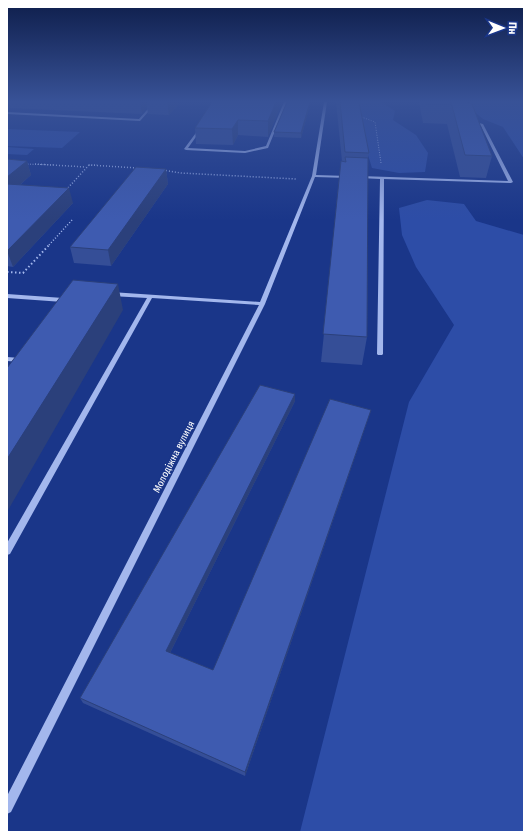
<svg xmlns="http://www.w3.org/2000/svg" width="531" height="839" font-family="'Fira Sans Condensed',sans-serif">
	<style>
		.green { fill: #2d4da7 }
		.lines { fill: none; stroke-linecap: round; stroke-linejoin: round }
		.path-far2 { stroke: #a3b7ed; stroke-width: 1; stroke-dasharray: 1 1.5; stroke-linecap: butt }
		.path-far1 { stroke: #a3b7ed; stroke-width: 1.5; stroke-dasharray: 1 2; stroke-linecap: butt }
		.path { stroke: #a3b7ed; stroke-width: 2; stroke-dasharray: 1.5 2.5; stroke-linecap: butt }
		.minor { fill: #a3b7ed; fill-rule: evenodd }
		.wall { fill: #354e97 }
		.shaded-wall { fill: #2b407b }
		.building { fill: #3e5bb0; stroke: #2b407b }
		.labels { text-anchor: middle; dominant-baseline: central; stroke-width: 3; stroke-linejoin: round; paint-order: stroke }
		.street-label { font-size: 10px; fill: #fff; stroke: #1a3689 }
	</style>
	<rect width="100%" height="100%" fill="#1a3689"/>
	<path class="green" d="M 355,102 L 381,102 L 395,111 L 393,120 L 416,135 L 428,153 L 425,172 L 399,173 L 372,168 L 358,122 Z
		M 463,102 L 524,102 L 524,159 L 503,127 L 483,119 Z
		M 7,129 L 80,132 L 62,148 L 7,146 Z
		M 7,147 L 34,149 L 27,155 L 7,154 Z
		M 427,200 L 464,204 L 476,221 L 524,235 L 524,832 L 300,832 L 409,402 L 454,325 L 416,267 L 402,235 L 399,208 Z"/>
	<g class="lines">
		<path class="path-far2" d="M 359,116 L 375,122 L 381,163
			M 25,164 L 55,165
			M 89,165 L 97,165"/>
		<path class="path-far1" d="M 35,164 L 86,167
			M 163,170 L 181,173 L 296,179
			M 66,190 L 89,165 L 138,168
			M 49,245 L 72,220"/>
		<path class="path" d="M 7,272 L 23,273 L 50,244"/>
		<path class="minor" d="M 154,102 L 157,102 L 140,121 L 7,114 L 7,112 L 139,119 Z
			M 284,102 L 287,102 L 268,148 L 245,153 L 186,150 L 184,149 L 201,126 L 203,127 L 188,148 L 245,151 L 266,146 Z
			M 324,102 L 327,102 L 316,175 L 348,176 L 350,177 L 348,178 L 315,177 L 265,304 L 11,812 L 7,814 L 7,796 L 259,305 L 152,298 L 10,554 L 7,555 L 7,543 L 147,298 L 111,296 L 108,294 L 111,292 L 260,302 L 312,176 Z
			M 471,121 L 483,124 L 513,182 L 511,183 L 384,179 L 383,354 L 382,355 L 378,355 L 377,354 L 380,179 L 360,178 L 358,177 L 360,176 L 508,181 L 481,126 L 471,123 Z
			M 7,294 L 63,298 L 66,300 L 63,302 L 7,298 Z
			M 7,357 L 20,358 L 23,360 L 20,362 L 7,361 Z"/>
	</g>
	<path class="wall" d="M 8,102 L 180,102 L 169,115 L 148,114 L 147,107 L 142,114 L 10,108 Z
		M 212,102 L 282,102 L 268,137 L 238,135 L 233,145 L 196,144 L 195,128 Z
		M 336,102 L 359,102 L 369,153 L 368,158 L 367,337 L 362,365 L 321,362 L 342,161 Z
		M 419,102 L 467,102 L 492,156 L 486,178 L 460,177 L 447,124 L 423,123 Z
		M 310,104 L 301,138 L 274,137 L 274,132 Z
		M 7,159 L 27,161 L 31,175 L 20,185 L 73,203 L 13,267 L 7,266 Z
		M 166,169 L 168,184 L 111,266 L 74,263 L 70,247 Z
		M 295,394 L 295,401 L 170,653 L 213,670 L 371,410 L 369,416 L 245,776 L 83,703 L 80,698 Z"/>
	<path class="shaded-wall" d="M 140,102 L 147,102 L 147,107 L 142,114 Z
		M 167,102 L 180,102 L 169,115 Z
		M 276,102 L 282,102 L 268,137 L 268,121 Z
		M 310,102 L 311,102 L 310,104 L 301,138 L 301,133 Z
		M 238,120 L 238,135 L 233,145 L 232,129 Z
		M 27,161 L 31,175 L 7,196 L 7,177 Z
		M 166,169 L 168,184 L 111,266 L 108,250 Z
		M 69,188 L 73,203 L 13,267 L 7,251 Z
		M 118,284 L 123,310 L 7,512 L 7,459 Z
		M 295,394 L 295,401 L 168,657 L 166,651 Z
		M 371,410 L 369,416 L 245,776 L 245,772 Z"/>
	<path class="building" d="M 212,102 L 276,102 L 268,121 L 238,120 L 232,129 L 195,128 Z
		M 287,102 L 310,102 L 301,133 L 274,132 Z
		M 340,102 L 359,102 L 369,153 L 345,152 Z
		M 427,102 L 451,102 L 451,104 L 427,104 Z
		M 451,102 L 467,102 L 472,104 L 492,156 L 465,155 Z
		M 345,157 L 368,158 L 367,337 L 323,334 L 341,161 L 346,162 Z
		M 7,159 L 27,161 L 7,177 Z
		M 136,167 L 166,169 L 108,250 L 70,247 Z
		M 7,184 L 69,188 L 7,251 Z
		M 73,280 L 118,284 L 7,459 L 7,368 Z
		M 260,385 L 295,394 L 166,651 L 213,670 L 330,399 L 371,410 L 245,772 L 80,698 Z"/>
	<linearGradient id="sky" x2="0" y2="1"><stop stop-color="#0e1e4b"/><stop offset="0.46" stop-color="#385297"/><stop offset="1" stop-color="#385297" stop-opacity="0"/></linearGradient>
	<rect width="531" height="220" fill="url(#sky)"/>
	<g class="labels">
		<g class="street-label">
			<text transform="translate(174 457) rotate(-63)">Молодіжна вулиця</text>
		</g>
	</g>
	<rect width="531" height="839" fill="none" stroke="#ffffff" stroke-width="16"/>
	<g transform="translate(503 28) rotate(91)" stroke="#1a3689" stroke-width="3" paint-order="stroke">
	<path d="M0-3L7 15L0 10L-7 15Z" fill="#ffffff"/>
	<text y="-6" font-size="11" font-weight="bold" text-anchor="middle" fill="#ffffff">Пн</text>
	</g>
</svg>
